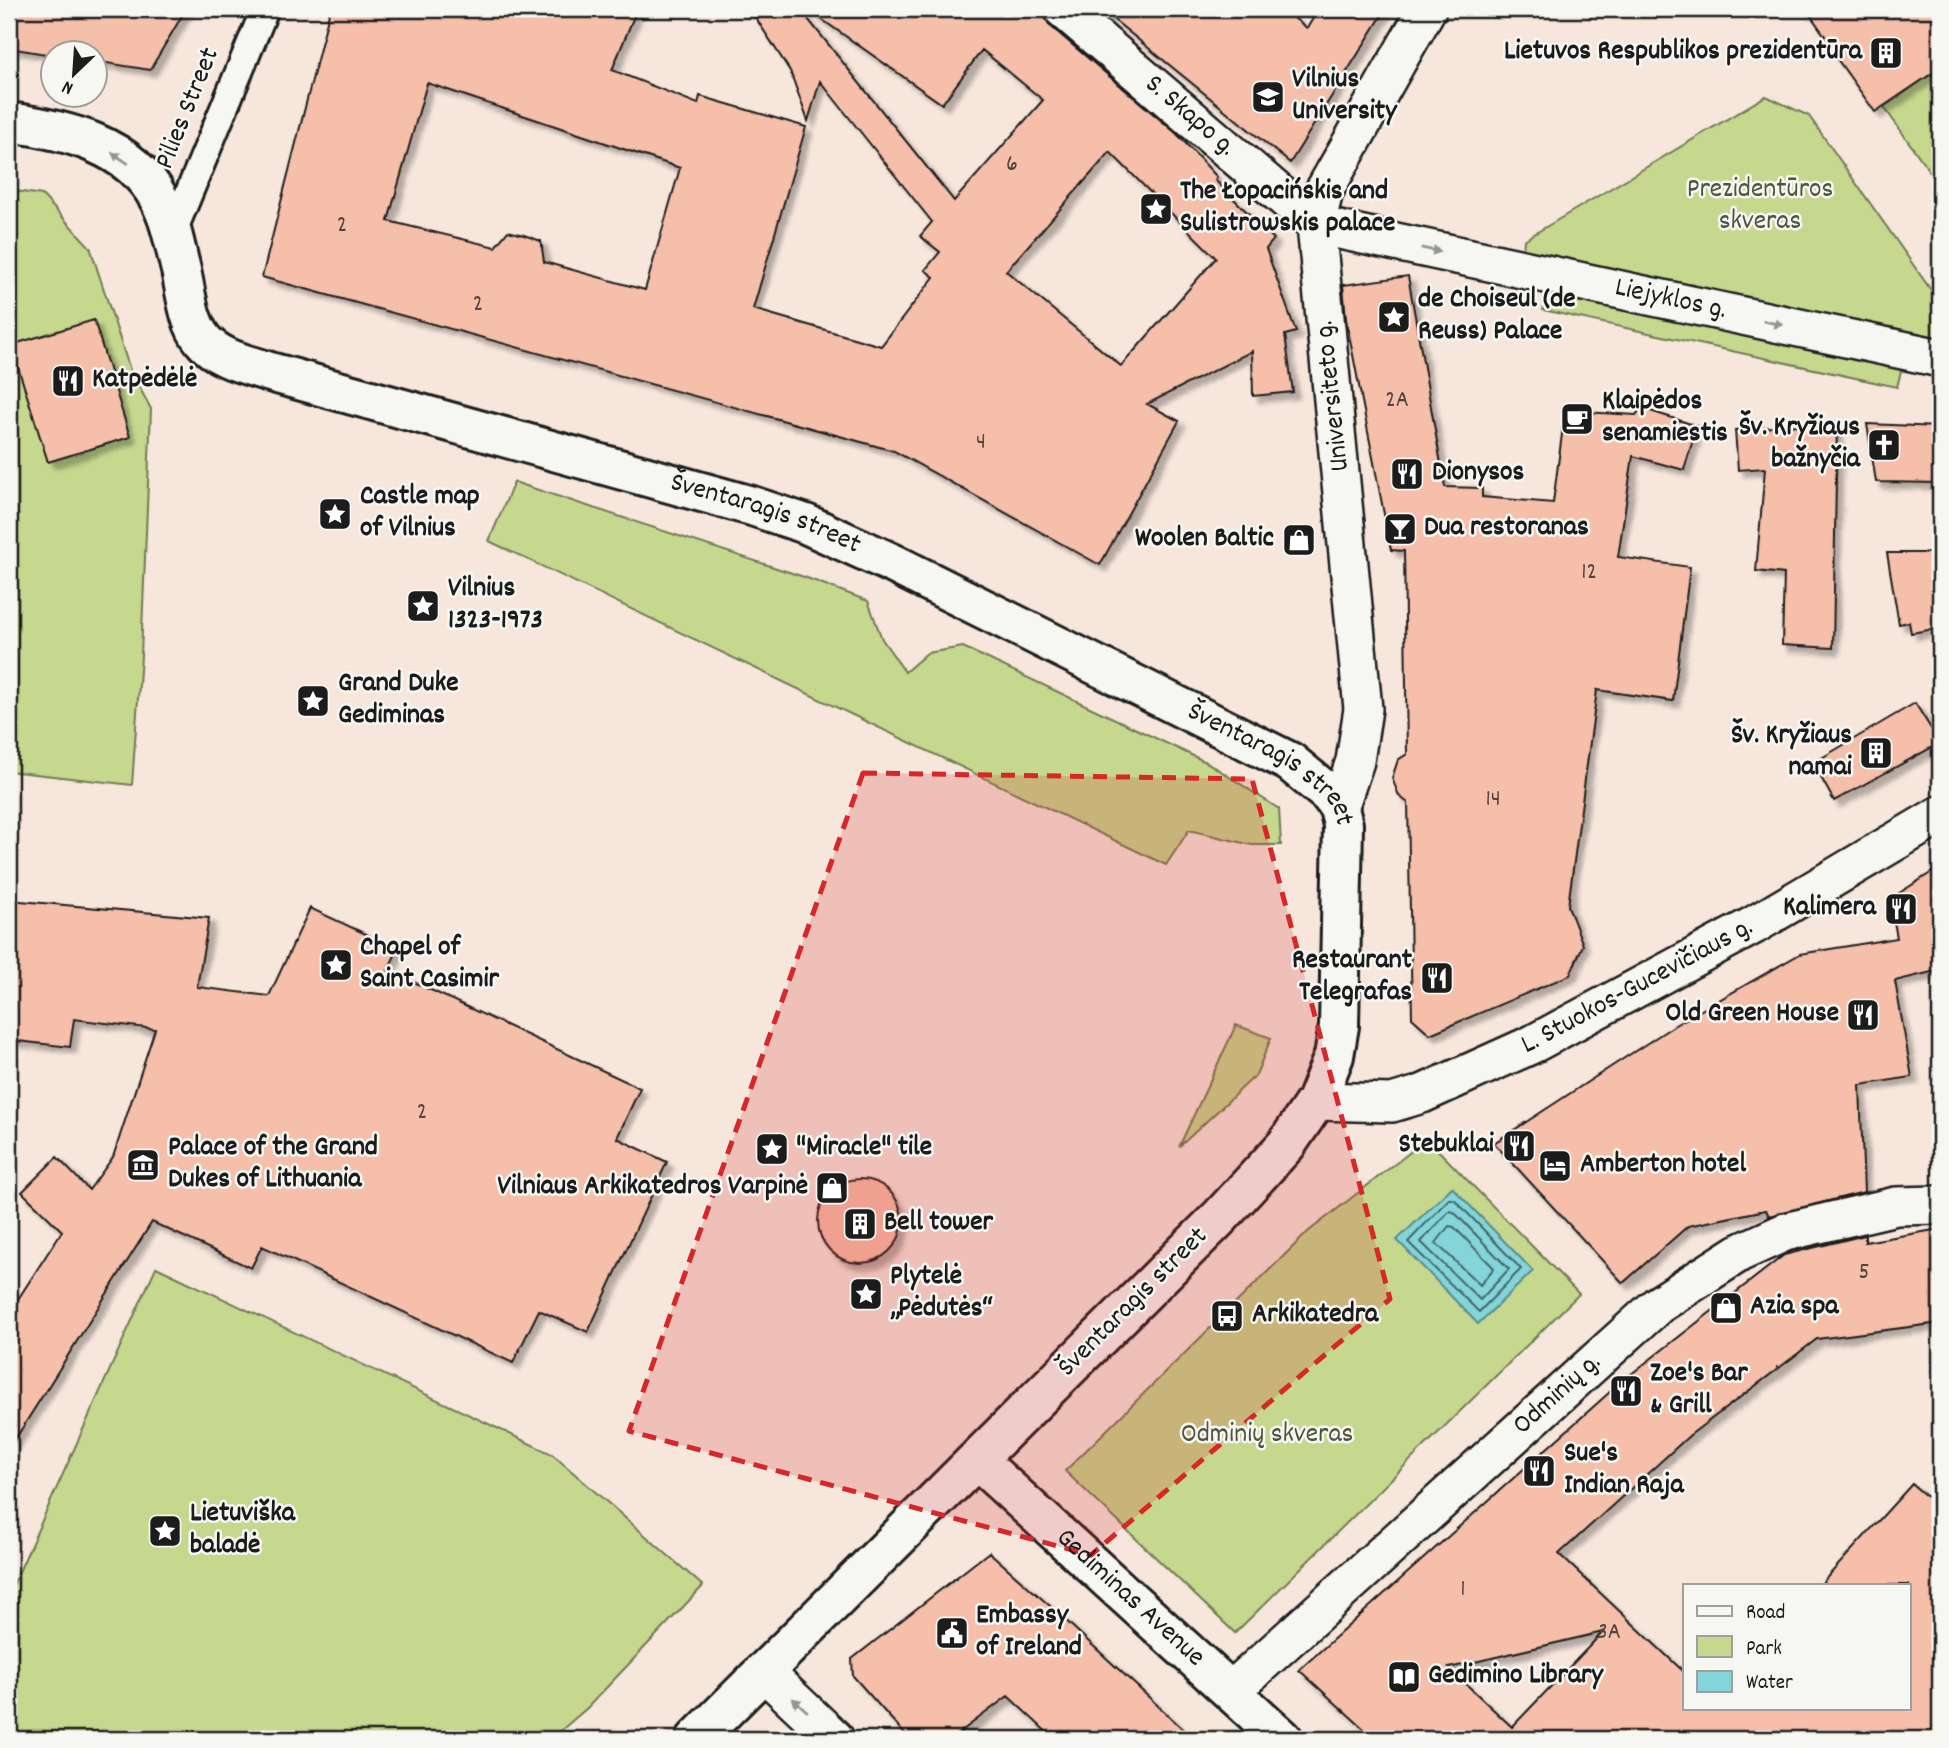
<svg xmlns="http://www.w3.org/2000/svg" width="1949" height="1748" font-family="Dekko,sans-serif">
	<style>
		.green { fill: #c5d88d; stroke: #707a54; stroke-width: 2 }
		.water { fill: #83d5da; stroke: #5a8b8e; stroke-width: 2 }
		.lines { fill: none; stroke-linecap: round; stroke-linejoin: round }
		.shore { stroke: #456668; stroke-width: 2 }
		.building { fill: #f6bfa9; stroke: #1c1c1c; stroke-width: 2; fill-rule: evenodd; filter: url(#shadow) }
		.pedestrian-casing { stroke: #1c1c1c; stroke-width: 32 }
		.minor-casing { stroke: #1c1c1c; stroke-width: 42 }
		.secondary-casing { stroke: #1c1c1c; stroke-width: 44 }
		.pedestrian { stroke: #f6f6f2; stroke-width: 26 }
		.minor { stroke: #f6f6f2; stroke-width: 37 }
		.secondary { stroke: #f6f6f2; stroke-width: 38 }
		.oneway { fill: #949492 }
		.marked { fill: #d62828; fill-opacity: 0.2; stroke: #d62828; stroke-width: 5; stroke-dasharray: 14 9; stroke-linejoin: round }
		.labels { text-anchor: middle; dominant-baseline: central; stroke-width: 5; stroke-linejoin: round; paint-order: stroke }
		.number-label { font-size: 24px; fill: #52453f }
		.poi-label { font-size: 28px; font-weight: bold; fill: #1c1c1c; stroke: #f6f6f2; text-anchor: start }
		.street-label { font-size: 28px; fill: #1c1c1c; stroke: #f6f6f2 }
		.park-label { font-size: 28px; fill: #4f543e; stroke: #f6f6f2 }
	</style>
	<defs>
		<filter id="shadow"><feDropShadow dx="6" dy="6" stdDeviation="2" flood-color="#0004"/></filter>
	</defs>
	<rect width="100%" height="100%" fill="#f6e6dc"/>
	<filter id="ink" filterUnits="userSpaceOnUse"><feTurbulence type="fractalNoise" baseFrequency=".0143" numOctaves="2"/><feDisplacementMap in="SourceGraphic" scale="14" xChannelSelector="R" yChannelSelector="G"/><feConvolveMatrix kernelMatrix="1 2 1 2 8 2 1 2 1" color-interpolation-filters="sRGB"/></filter>
	<g filter="url(#ink)">
		<path class="green" d="M 1940,68 L 1940,186 L 1884,107 Z
			M 1766,96 L 1809,116 L 1940,303 L 1940,340 L 1523,250 L 1524,240 Z
			M 9,190 L 42,195 L 90,247 L 130,370 L 151,409 L 141,656 L 132,785 L 9,771 Z
			M 1548,291 L 1902,367 L 1897,387 L 1543,310 Z
			M 514,482 L 807,578 L 868,601 L 882,639 L 905,672 L 927,653 L 963,647 L 1208,763 L 1279,809 L 1281,845 L 1252,845 L 1189,830 L 1166,865 L 489,541 Z
			M 1236,1025 L 1271,1038 L 1256,1075 L 1179,1147 Z
			M 1427,1139 L 1579,1294 L 1235,1633 L 1065,1471 L 1309,1231 Z
			M 156,1267 L 552,1454 L 703,1586 L 587,1708 L 551,1739 L 9,1739 L 9,1594 Z"/>
		<path class="water" d="M 1452,1187 L 1533,1271 L 1478,1324 L 1397,1240 Z"/>
		<g class="lines">
			<path class="shore" d="M 1449,1199 L 1454,1199 L 1521,1269 L 1479,1312 L 1408,1242 Z
				M 1449,1211 L 1454,1212 L 1509,1269 L 1480,1300 L 1421,1242 Z
				M 1449,1226 L 1454,1227 L 1494,1268 L 1480,1285 L 1436,1243 Z"/>
		</g>
		<path class="building" d="M 9,9 L 186,9 L 150,70 L 94,61 L 94,52 L 52,55 L 9,48 Z
			M 330,9 L 637,9 L 612,70 L 698,104 L 700,96 L 806,127 L 753,309 L 881,346 L 934,277 L 925,270 L 940,252 L 920,236 L 932,222 L 820,81 L 808,121 L 790,71 L 750,9 L 800,9 L 954,201 L 1043,100 L 982,50 L 942,104 L 807,9 L 1043,9 L 1049,25 L 1177,134 L 1217,177 L 1215,180 L 1274,239 L 1266,249 L 1296,332 L 1285,335 L 1293,392 L 1253,396 L 1252,351 L 1147,404 L 1179,421 L 1100,565 L 894,451 L 262,277 ZM 427,83 L 680,168 L 645,290 L 544,262 L 541,241 L 524,235 L 508,231 L 495,247 L 388,221 ZM 1110,152 L 1216,258 L 1121,366 L 1006,271 Z
			M 1095,9 L 1282,9 L 1307,28 L 1319,9 L 1386,9 L 1290,163 L 1108,15 L 1106,18 Z
			M 1806,9 L 1940,9 L 1940,68 L 1875,112 L 1822,38 L 1825,36 Z
			M 1408,276 L 1445,487 L 1482,488 L 1482,497 L 1553,503 L 1565,411 L 1636,415 L 1641,408 L 1697,426 L 1684,470 L 1633,456 L 1618,557 L 1690,567 L 1673,701 L 1597,690 L 1568,906 L 1583,945 L 1570,975 L 1430,1034 L 1412,1018 L 1408,803 L 1399,796 L 1392,778 L 1398,760 L 1407,754 L 1404,551 L 1391,550 L 1346,319 L 1343,285 Z
			M 94,320 L 130,437 L 48,462 L 11,345 Z
			M 1837,422 L 1833,648 L 1782,645 L 1784,574 L 1756,571 L 1765,468 L 1738,470 L 1735,430 Z
			M 1867,424 L 1940,427 L 1940,483 L 1876,482 Z
			M 1887,553 L 1940,553 L 1940,628 L 1911,633 L 1909,622 L 1899,624 Z
			M 1915,703 L 1940,743 L 1834,801 L 1813,763 Z
			M 1940,867 L 1940,970 L 1895,981 L 1912,1077 L 1860,1085 L 1864,1192 L 1769,1216 L 1766,1210 L 1688,1226 L 1623,1283 L 1494,1143 L 1675,1025 L 1800,954 L 1897,938 L 1890,899 Z
			M 9,900 L 209,918 L 197,987 L 269,996 L 310,908 L 398,949 L 388,970 L 640,1088 L 617,1138 L 667,1162 L 588,1332 L 539,1310 L 513,1363 L 262,1246 L 251,1268 L 152,1222 L 9,1449 L 9,1313 L 62,1231 L 22,1192 L 57,1157 L 89,1190 L 113,1157 L 155,1029 L 74,1019 L 70,1047 L 9,1040 Z
			M818 1221a42 42 0 1 1 84 0a42 42 0 1 1-84 0Z
			M 1940,1229 L 1940,1323 L 1817,1339 L 1779,1368 L 1776,1367 L 1779,1368 L 1690,1435 L 1559,1554 L 1685,1673 L 1685,1708 L 1909,1708 L 1909,1585 L 1820,1585 L 1912,1484 L 1940,1508 L 1940,1739 L 1375,1739 L 1299,1670 L 1621,1382 L 1784,1255 L 1865,1235 L 1865,1242 ZM 1603,1632 L 1512,1727 L 1449,1668 Z
			M 989,1552 L 1049,1605 L 1194,1739 L 1054,1739 L 1008,1696 L 951,1739 L 909,1739 L 853,1676 L 852,1659 Z"/>
		<g class="lines">
			<defs>
				<path id="pedestrian" d="M 172,234 L 265,9"/>
				<g id="minor">
					<path id="s1" d="M 1063,9 L 1316,225 L 1940,358"/>
					<path d="M 1339,808 L 1355,761 L 1363,709 L 1316,225 L 1324,191 L 1427,9"/>
					<path id="s2" d="M 1316,1101 L 1392,1103 L 1422,1094 L 1533,1044 L 1754,925 L 1940,815"/>
					<path d="M 763,1671 L 835,1739"/>
					<path id="s3" d="M 1231,1691 L 1658,1305 L 1739,1253 L 1785,1232 L 1896,1206 L 1940,1205"/>
				</g>
				<g id="secondary">
					<path id="s4" d="M 9,122 C 65,130 130,144 159,199 C 171,221 175,247 181,270 C 186,293 188,322 203,340 C 218,359 249,365 270,372 L 752,506 L 806,524 L 894,564 L 1290,762 L 1330,795 L 1339,808 L 1343,825 L 1339,1026 L 1334,1056 L 1316,1101 L 1286,1145 L 1220,1217 L 696,1739"/>
					<path id="s5" d="M 977,1460 L 1283,1739"/>
				</g>
			</defs>
			<use href="#pedestrian" class="pedestrian-casing"/>
			<use href="#minor" class="minor-casing"/>
			<use href="#secondary" class="secondary-casing"/>
			<use href="#pedestrian" class="pedestrian"/>
			<use href="#minor" class="minor"/>
			<use href="#secondary" class="secondary"/>
		</g>
		<defs><path id="oneway-solid" d="M-6-.8H1V-3.2L6.5 0L1 3.2V.8H-6Z" transform="scale(1.75)"/></defs>
		<g class="oneway">
			<use href="#oneway-solid" transform="translate(120 158) rotate(-146)"/>
			<use href="#oneway-solid" transform="translate(1431 250) rotate(12)"/>
			<use href="#oneway-solid" transform="translate(1773 323) rotate(12)"/>
			<use href="#oneway-solid" transform="translate(800 1705) rotate(-138)"/>
		</g>
	</g>
	<path class="marked" d="M 863,773 L 1252,779 L 1390,1299 L 1091,1555 L 629,1431 Z"/>
	<defs>
		<symbol id="building-square" viewBox="-11 -11 22 22"><rect x="-9" y="-9" width="18" height="18" rx="4" fill="#1c1c1c" stroke="#f6f6f2"/><path d="M-4-6H4V6H1V3H-1V6H-4ZM-2.5-4.3h1.7v1.8h-1.7ZM.8-4.3h1.7v1.8H.8ZM-2.5-1h1.7V.8h-1.7ZM.8-1h1.7V.8H.8Z" fill="#fff"/></symbol>
		<symbol id="university-square" viewBox="-11 -11 22 22"><rect x="-9" y="-9" width="18" height="18" rx="4" fill="#1c1c1c" stroke="#f6f6f2"/><path d="M0-5L7-2L0 1L-7-2ZM-4 1L0 2.5L4 1V4Q0 6-4 4Z" fill="#fff"/></symbol>
		<symbol id="sight-square" viewBox="-11 -11 22 22"><rect x="-9" y="-9" width="18" height="18" rx="4" fill="#1c1c1c" stroke="#f6f6f2"/><path d="M0-6L1.8-2.2L6-1.7L2.9 1.2L3.7 5.4L0 3.3L-3.7 5.4L-2.9 1.2L-6-1.7L-1.8-2.2Z" fill="#fff"/></symbol>
		<symbol id="restaurant-square" viewBox="-11 -11 22 22"><rect x="-9" y="-9" width="18" height="18" rx="4" fill="#1c1c1c" stroke="#f6f6f2"/><path d="M-5-6h1v4h1v-4h1v4h1v-4h1v5L-1.5 .5V6h-2V.5L-5-1ZM5-6V6H3V1.5H1.5Q1.5-4 5-6Z" fill="#fff"/></symbol>
		<symbol id="cafe-square" viewBox="-11 -11 22 22"><rect x="-9" y="-9" width="18" height="18" rx="4" fill="#1c1c1c" stroke="#f6f6f2"/><path d="M-5.5-4.5H6V0H3Q3 3.5 0 3.5H-2.5Q-5.5 3.5-5.5 0ZM3-3.2v2h1.7v-2ZM-6 4.5H4V6H-6Z" fill="#fff"/></symbol>
		<symbol id="church-square" viewBox="-11 -11 22 22"><rect x="-9" y="-9" width="18" height="18" rx="4" fill="#1c1c1c" stroke="#f6f6f2"/><path d="M-1.2-6h2.4v3.5h3.3v2.4h-3.3V6h-2.4V-.1h-3.3v-2.4h3.3Z" fill="#fff"/></symbol>
		<symbol id="bar-square" viewBox="-11 -11 22 22"><rect x="-9" y="-9" width="18" height="18" rx="4" fill="#1c1c1c" stroke="#f6f6f2"/><path d="M-6-5H6L.8 .8V4.5H3.5V6h-7V4.5H-.8V.8Z" fill="#fff"/></symbol>
		<symbol id="shop-square" viewBox="-11 -11 22 22"><rect x="-9" y="-9" width="18" height="18" rx="4" fill="#1c1c1c" stroke="#f6f6f2"/><path d="M-5-2.5h2.3a2.7 3.5 0 0 1 5.4 0H5L5.5 6h-11ZM-1.5-2.5h3a1.5 2.3 0 0 0-3 0Z" fill="#fff"/></symbol>
		<symbol id="museum-square" viewBox="-11 -11 22 22"><rect x="-9" y="-9" width="18" height="18" rx="4" fill="#1c1c1c" stroke="#f6f6f2"/><path d="M0-6L6-3V-2H-6V-3ZM-5-1h2V3h-2ZM-1-1h2V3h-2ZM3-1h2V3H3ZM-6 4H6V6H-6Z" fill="#fff"/></symbol>
		<symbol id="hotel-square" viewBox="-11 -11 22 22"><rect x="-9" y="-9" width="18" height="18" rx="4" fill="#1c1c1c" stroke="#f6f6f2"/><path d="M-6-4.5h1.5V1H6V5H4.5V3h-9V5H-6ZM-4 0a1.8 1.8 0 1 1 3.6 0ZM.5 0V-2.5h3Q6-2.5 6 0Z" fill="#fff"/></symbol>
		<symbol id="bus-square" viewBox="-11 -11 22 22"><rect x="-9" y="-9" width="18" height="18" rx="4" fill="#1c1c1c" stroke="#f6f6f2"/><path d="M-5-6H5V4H4V6H2V4H-2V6H-4V4H-5ZM-3.5-4V0h7V-4ZM-3.5 1.2v1.5H-2V1.2ZM2 1.2v1.5H3.5V1.2Z" fill="#fff"/></symbol>
		<symbol id="civic-square" viewBox="-11 -11 22 22"><rect x="-9" y="-9" width="18" height="18" rx="4" fill="#1c1c1c" stroke="#f6f6f2"/><path d="M-.6-6.5H3V-4.5H.6V-3L4-1V1h2V6H-6V1h2V-1L-.6-3ZM-1.2 2.5V6h2.4V2.5Z" fill="#fff"/></symbol>
		<symbol id="library-square" viewBox="-11 -11 22 22"><rect x="-9" y="-9" width="18" height="18" rx="4" fill="#1c1c1c" stroke="#f6f6f2"/><path d="M-6-4Q-3-5.5-.7-3.5V5Q-3 3-6 4ZM6-4Q3-5.5 .7-3.5V5Q3 3 6 4Z" fill="#fff"/></symbol>
	</defs>
	<g fill-rule="evenodd">
		<use href="#building-square" x="1867" y="34" width="38" height="38"/>
		<use href="#university-square" x="1249" y="78" width="38" height="38"/>
		<use href="#sight-square" x="1137" y="190" width="38" height="38"/>
		<use href="#sight-square" x="1375" y="298" width="38" height="38"/>
		<use href="#restaurant-square" x="49" y="362" width="38" height="38"/>
		<use href="#cafe-square" x="1558" y="400" width="38" height="38"/>
		<use href="#church-square" x="1865" y="426" width="38" height="38"/>
		<use href="#restaurant-square" x="1388" y="455" width="38" height="38"/>
		<use href="#sight-square" x="316" y="495" width="38" height="38"/>
		<use href="#bar-square" x="1381" y="510" width="38" height="38"/>
		<use href="#shop-square" x="1280" y="521" width="38" height="38"/>
		<use href="#sight-square" x="404" y="587" width="38" height="38"/>
		<use href="#sight-square" x="294" y="682" width="38" height="38"/>
		<use href="#building-square" x="1857" y="734" width="38" height="38"/>
		<use href="#restaurant-square" x="1882" y="890" width="38" height="38"/>
		<use href="#sight-square" x="317" y="946" width="38" height="38"/>
		<use href="#restaurant-square" x="1418" y="959" width="38" height="38"/>
		<use href="#restaurant-square" x="1844" y="996" width="38" height="38"/>
		<use href="#restaurant-square" x="1500" y="1127" width="38" height="38"/>
		<use href="#sight-square" x="753" y="1130" width="38" height="38"/>
		<use href="#museum-square" x="124" y="1146" width="38" height="38"/>
		<use href="#hotel-square" x="1536" y="1147" width="38" height="38"/>
		<use href="#shop-square" x="813" y="1169" width="38" height="38"/>
		<use href="#building-square" x="841" y="1205" width="38" height="38"/>
		<use href="#sight-square" x="847" y="1275" width="38" height="38"/>
		<use href="#shop-square" x="1707" y="1289" width="38" height="38"/>
		<use href="#bus-square" x="1208" y="1297" width="38" height="38"/>
		<use href="#restaurant-square" x="1607" y="1372" width="38" height="38"/>
		<use href="#restaurant-square" x="1520" y="1452" width="38" height="38"/>
		<use href="#sight-square" x="146" y="1512" width="38" height="38"/>
		<use href="#civic-square" x="933" y="1614" width="38" height="38"/>
		<use href="#library-square" x="1385" y="1658" width="38" height="38"/>
	</g>
	<g class="labels">
		<g class="number-label">
			<text x="1012" y="165">6</text>
			<text x="342" y="226">2</text>
			<text x="478" y="305">2</text>
			<text x="1397" y="401">2A</text>
			<text x="981" y="443">4</text>
			<text x="1589" y="573">12</text>
			<text x="1493" y="800">14</text>
			<text x="422" y="1113">2</text>
			<text x="1864" y="1273">5</text>
			<text x="1463" y="1590">1</text>
			<text x="1609" y="1633">3A</text>
		</g>
		<g class="poi-label">
			<text x="1862" y="53" text-anchor="end">Lietuvos Respublikos prezidentūra</text>
			<text x="1292" y="81">Vilnius<tspan x="1292" dy="32">University</tspan></text>
			<text x="1180" y="193">The Łopacińskis and<tspan x="1180" dy="32">Sulistrowskis palace</tspan></text>
			<text x="1418" y="301">de Choiseul (de<tspan x="1418" dy="32">Reuss) Palace</tspan></text>
			<text x="92" y="381">Katpėdėlė</text>
			<text x="1602" y="403">Klaipėdos<tspan x="1602" dy="32">senamiestis</tspan></text>
			<text x="1860" y="429" text-anchor="end">Šv. Kryžiaus<tspan x="1860" dy="32">bažnyčia</tspan></text>
			<text x="1432" y="474">Dionysos</text>
			<text x="360" y="498">Castle map<tspan x="360" dy="32">of Vilnius</tspan></text>
			<text x="1424" y="529">Dua restoranas</text>
			<text x="1274" y="540" text-anchor="end">Woolen Baltic</text>
			<text x="448" y="590">Vilnius<tspan x="448" dy="32">1323-1973</tspan></text>
			<text x="338" y="685">Grand Duke<tspan x="338" dy="32">Gediminas</tspan></text>
			<text x="1852" y="737" text-anchor="end">Šv. Kryžiaus<tspan x="1852" dy="32">namai</tspan></text>
			<text x="1876" y="909" text-anchor="end">Kalimera</text>
			<text x="360" y="949">Chapel of<tspan x="360" dy="32">Saint Casimir</tspan></text>
			<text x="1412" y="962" text-anchor="end">Restaurant<tspan x="1412" dy="32">Telegrafas</tspan></text>
			<text x="1839" y="1015" text-anchor="end">Old Green House</text>
			<text x="1494" y="1146" text-anchor="end">Stebuklai</text>
			<text x="168" y="1149">Palace of the Grand<tspan x="168" dy="32">Dukes of Lithuania</tspan></text>
			<text x="796" y="1149">"Miracle" tile</text>
			<text x="1580" y="1166">Amberton hotel</text>
			<text x="808" y="1188" text-anchor="end">Vilniaus Arkikatedros Varpinė</text>
			<text x="884" y="1224">Bell tower</text>
			<text x="890" y="1278">Plytelė<tspan x="890" dy="32">„Pėdutės“</tspan></text>
			<text x="1750" y="1308">Azia spa</text>
			<text x="1252" y="1316">Arkikatedra</text>
			<text x="1650" y="1375">Zoe's Bar<tspan x="1650" dy="32">&amp; Grill</tspan></text>
			<text x="1564" y="1455">Sue's<tspan x="1564" dy="32">Indian Raja</tspan></text>
			<text x="190" y="1515">Lietuviška<tspan x="190" dy="32">baladė</tspan></text>
			<text x="976" y="1617">Embassy<tspan x="976" dy="32">of Ireland</tspan></text>
			<text x="1428" y="1677">Gedimino Library</text>
		</g>
		<g class="street-label">
			<text transform="translate(189 109) rotate(-68)">Pilies Street</text>
			<text stroke="none"><textPath href="#s1" startOffset="166">S. Skapo g.</textPath></text>
			<text stroke="none"><textPath href="#s1" startOffset="695">Liejyklos g.</textPath></text>
			<text transform="translate(1334 396) rotate(-96)">Universiteto g.</text>
			<text stroke="none"><textPath href="#s4" startOffset="915">Šventaragis street</textPath></text>
			<text stroke="none"><textPath href="#s4" startOffset="1482">Šventaragis street</textPath></text>
			<text stroke="none"><textPath href="#s2" startOffset="348">L. Stuokos-Gucevičiaus g.</textPath></text>
			<text transform="translate(1134 1303) rotate(-45)">Šventaragis street</text>
			<text stroke="none"><textPath href="#s3" startOffset="441">Odminių g.</textPath></text>
			<text stroke="none"><textPath href="#s5" startOffset="206">Gediminas Avenue</textPath></text>
		</g>
		<g class="park-label">
			<text x="1760" y="191">Prezidentūros<tspan x="1760" dy="32">skveras</tspan></text>
			<text x="1267" y="1436">Odminių skveras</text>
		</g>
	</g>
	<rect width="1949" height="1748" fill="none" stroke="#f6f6f2" stroke-width="35"/>
	<rect x="18" y="18" width="1914" height="1713" fill="none" stroke="#1c1c1c" stroke-width="2.5" filter="url(#ink)"/>
	<rect x="1683" y="1584" width="228" height="126" fill="#f6f6f2" stroke="#9f9f9c" stroke-width="2"/>
	<rect x="1697" y="1606" width="35" height="10" fill="#f6f6f2" stroke="#9f9f9c" stroke-width="2"/>
	<text x="1746" y="1618" font-size="21" fill="#1c1c1c">Road</text>
	<rect x="1697" y="1636" width="35" height="21" fill="#c5d88d" stroke="#9f9f9c" stroke-width="2"/>
	<text x="1746" y="1654" font-size="21" fill="#1c1c1c">Park</text>
	<rect x="1697" y="1671" width="35" height="21" fill="#83d5da" stroke="#9f9f9c" stroke-width="2"/>
	<text x="1746" y="1688" font-size="21" fill="#1c1c1c">Water</text>
	<g transform="translate(74 74) rotate(205)"><circle r="33" fill="#f6f6f2" stroke="#9f9f9c" stroke-width="2"/>
	<path d="M0-5L12 26L0 18L-12 26Z" fill="#1c1c1c"/>
	<text y="-10" font-size="19" font-weight="bold" text-anchor="middle" fill="#1c1c1c">N</text>
	</g>
</svg>
